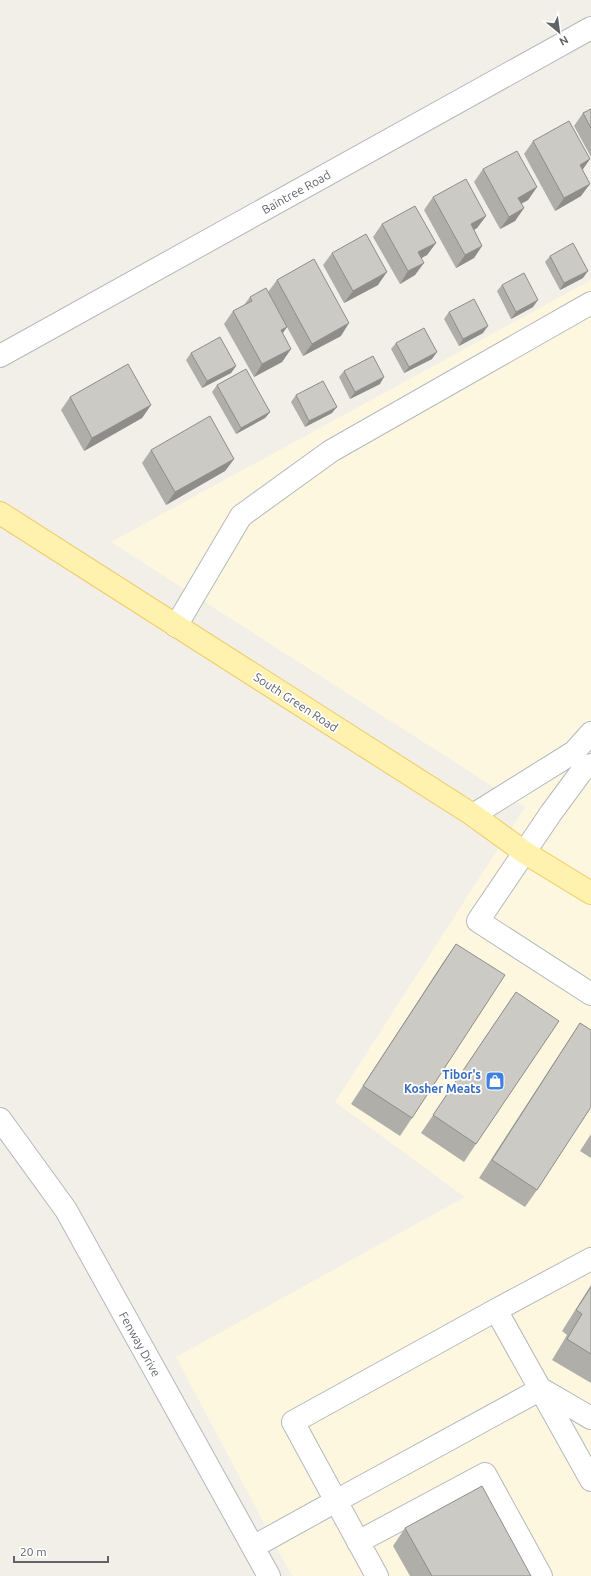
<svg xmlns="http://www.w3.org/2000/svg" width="591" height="1576" font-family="Ubuntu,sans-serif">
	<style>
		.commercial { fill: #fef7e0 }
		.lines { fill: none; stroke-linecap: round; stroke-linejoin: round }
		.minor-casing { stroke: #b5b8bc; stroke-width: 24 }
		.major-casing { stroke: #f2c960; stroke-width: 24 }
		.minor { stroke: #fff; stroke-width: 22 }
		.major { stroke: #fff2af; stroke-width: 22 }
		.wall { fill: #afaea9 }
		.shaded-wall { fill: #8f8d8a }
		.building { fill: #cccac5; stroke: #8f8d8a }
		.labels { text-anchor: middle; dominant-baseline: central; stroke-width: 3.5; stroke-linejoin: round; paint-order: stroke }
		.street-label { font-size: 12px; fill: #5f6368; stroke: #fff }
		.shop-label { font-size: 12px; font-weight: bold; fill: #366cbe; stroke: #fff; text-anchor: end }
	</style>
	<rect width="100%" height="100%" fill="#f1efe8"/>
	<path class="commercial" d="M 591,280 L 591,1576 L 292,1576 L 176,1357 L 465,1197 L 335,1102 L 525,807 L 111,542 Z"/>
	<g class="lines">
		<defs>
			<path id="minor" d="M 0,356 L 591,28
				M 176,626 L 241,516 L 331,451 L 591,303
				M 591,765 L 582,771 L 551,813 L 478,921 L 591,994
				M 473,815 L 574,752 L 591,733
				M 0,1119 L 66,1210 L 269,1576
				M 496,1310 L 591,1259
				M 541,1389 L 336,1501 L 293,1422 L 496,1310 L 591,1480
				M 541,1389 L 591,1418
				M 358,1542 L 485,1474 L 541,1576
				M 253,1547 L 336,1501 L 377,1576"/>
			<path id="major" d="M 0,513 L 473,815 L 524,852 L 591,893"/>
		</defs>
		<use href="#minor" class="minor-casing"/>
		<use href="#major" class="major-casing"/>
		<use href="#minor" class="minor"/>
		<use href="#major" class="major"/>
	</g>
	<path class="wall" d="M 591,109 L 591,157 L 574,126 L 583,113 Z
		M 533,141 L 590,159 L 582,170 L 581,196 L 555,211 L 524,154 Z
		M 483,169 L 537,187 L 528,200 L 521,204 L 524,208 L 515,221 L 500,229 L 474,182 Z
		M 433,197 L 486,216 L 477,228 L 474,230 L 482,246 L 474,258 L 456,268 L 424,210 Z
		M 382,224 L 436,243 L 427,255 L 421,258 L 415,275 L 400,284 L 373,237 Z
		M 332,253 L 378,285 L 344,303 L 323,265 Z
		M 550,256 L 583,278 L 560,290 L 545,262 Z
		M 277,280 L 341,336 L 303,356 L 287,327 L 282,334 L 291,349 L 282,362 L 254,377 L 224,324 L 233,311 L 244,305 L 250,297 L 268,292 Z
		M 502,285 L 533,307 L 511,319 L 497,291 Z
		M 449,312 L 483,333 L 459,346 L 444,319 Z
		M 396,343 L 432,359 L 404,373 L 391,349 Z
		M 191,353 L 236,366 L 231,373 L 202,388 L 186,360 Z
		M 344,371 L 380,384 L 350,399 L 339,377 Z
		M 217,385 L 270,412 L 265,418 L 236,434 L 212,392 Z
		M 296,395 L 332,413 L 305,427 L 291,402 Z
		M 70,397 L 151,405 L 142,418 L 84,451 L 61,410 Z
		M 151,450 L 234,459 L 225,471 L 166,505 L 142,463 Z
		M 456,944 L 412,1118 L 400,1136 L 351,1104 L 444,961 Z
		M 516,992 L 476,1144 L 464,1162 L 421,1133 Z
		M 580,1023 L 537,1190 L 525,1207 L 479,1178 L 568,1041 Z
		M 591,1134 L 591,1158 L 580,1151 Z
		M 591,1285 L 591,1383 L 552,1360 L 567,1335 L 562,1331 Z
		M 405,1528 L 531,1576 L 410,1576 L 393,1546 Z"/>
	<path class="shaded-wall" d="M 590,159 L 581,172 L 580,165 Z
		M 590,184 L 581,196 L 555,211 L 564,198 Z
		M 537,187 L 528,200 L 509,210 L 518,198 Z
		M 524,208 L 515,221 L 500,229 L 509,217 Z
		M 486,216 L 477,228 L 462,237 L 471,224 Z
		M 436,243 L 427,255 L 409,265 L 418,252 Z
		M 482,246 L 474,258 L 456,268 L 465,255 Z
		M 424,263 L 415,275 L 400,284 L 408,271 Z
		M 588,271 L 583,278 L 560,290 L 564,283 Z
		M 387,272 L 378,285 L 344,303 L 353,291 Z
		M 538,300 L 533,307 L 511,319 L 516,312 Z
		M 349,323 L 341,336 L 303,356 L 312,344 Z
		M 488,326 L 483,333 L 459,346 L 463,339 Z
		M 287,327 L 278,340 L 281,330 Z
		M 291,349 L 282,362 L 254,377 L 262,364 Z
		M 437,352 L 432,359 L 404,373 L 409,367 Z
		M 236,366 L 231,373 L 202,388 L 207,381 Z
		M 384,377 L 380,384 L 350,399 L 355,392 Z
		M 151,405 L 142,418 L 84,451 L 92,438 Z
		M 337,407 L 332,413 L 305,427 L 309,421 Z
		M 270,412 L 265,418 L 236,434 L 241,428 Z
		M 234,459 L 225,471 L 166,505 L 175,492 Z"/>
	<path class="building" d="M 591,109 L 591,128 L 583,113 Z
		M 569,121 L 590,159 L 580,165 L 590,184 L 564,198 L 533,141 Z
		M 517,151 L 537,187 L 518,198 L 524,208 L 509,217 L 483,169 Z
		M 466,179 L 486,216 L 471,224 L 482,246 L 465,255 L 433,197 Z
		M 415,206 L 436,243 L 418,252 L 424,263 L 408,271 L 382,224 Z
		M 366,234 L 387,272 L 353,291 L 332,253 Z
		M 573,243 L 588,271 L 564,283 L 550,256 Z
		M 314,259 L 349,323 L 312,344 L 277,280 Z
		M 524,273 L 538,300 L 516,312 L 502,285 Z
		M 266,288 L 287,327 L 281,330 L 291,349 L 262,364 L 233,311 L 252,301 L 250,297 Z
		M 474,299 L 488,326 L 463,339 L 449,312 Z
		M 424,328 L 437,352 L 409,367 L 396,343 Z
		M 220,337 L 236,366 L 207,381 L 191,353 Z
		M 373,356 L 384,377 L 355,392 L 344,371 Z
		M 128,364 L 151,405 L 92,438 L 70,397 Z
		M 246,369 L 270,412 L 241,428 L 217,385 Z
		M 323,381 L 337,407 L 309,421 L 296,395 Z
		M 210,416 L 234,459 L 175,492 L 151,450 Z
		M 456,944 L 505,975 L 412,1118 L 363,1086 Z
		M 516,992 L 559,1021 L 476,1144 L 433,1115 Z
		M 580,1023 L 591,1030 L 591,1107 L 537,1190 L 492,1160 Z
		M 591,1287 L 591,1354 L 567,1339 L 582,1314 L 576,1310 Z
		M 482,1486 L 531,1576 L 432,1576 L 405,1528 Z"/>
	<defs>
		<symbol id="shop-square" viewBox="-11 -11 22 22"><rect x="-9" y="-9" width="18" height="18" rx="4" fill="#3f7fe0" stroke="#fff"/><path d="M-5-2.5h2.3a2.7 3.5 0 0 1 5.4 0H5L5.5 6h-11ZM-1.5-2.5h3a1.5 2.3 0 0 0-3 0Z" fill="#fff"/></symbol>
	</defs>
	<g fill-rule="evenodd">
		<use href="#shop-square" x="484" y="1070" width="22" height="22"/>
	</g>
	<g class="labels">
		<g class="street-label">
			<text transform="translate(296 192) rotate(-29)">Baintree Road</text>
			<text transform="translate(296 702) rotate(33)">South Green Road</text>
			<text transform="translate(140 1344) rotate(61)">Fenway Drive</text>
		</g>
		<g class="shop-label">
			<text x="481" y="1074">Tibor's<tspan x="481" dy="14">Kosher Meats</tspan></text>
		</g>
	</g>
	<g transform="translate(559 32) rotate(151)" stroke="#ffffff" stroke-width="3" paint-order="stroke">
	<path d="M0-3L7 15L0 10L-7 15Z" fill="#5f6368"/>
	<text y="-6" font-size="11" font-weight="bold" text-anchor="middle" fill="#5f6368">N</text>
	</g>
	<path d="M14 1556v6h94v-6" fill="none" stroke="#5f6368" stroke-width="2"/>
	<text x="20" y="1556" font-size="12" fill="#5f6368" stroke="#ffffff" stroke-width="3" paint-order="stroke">20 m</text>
</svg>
